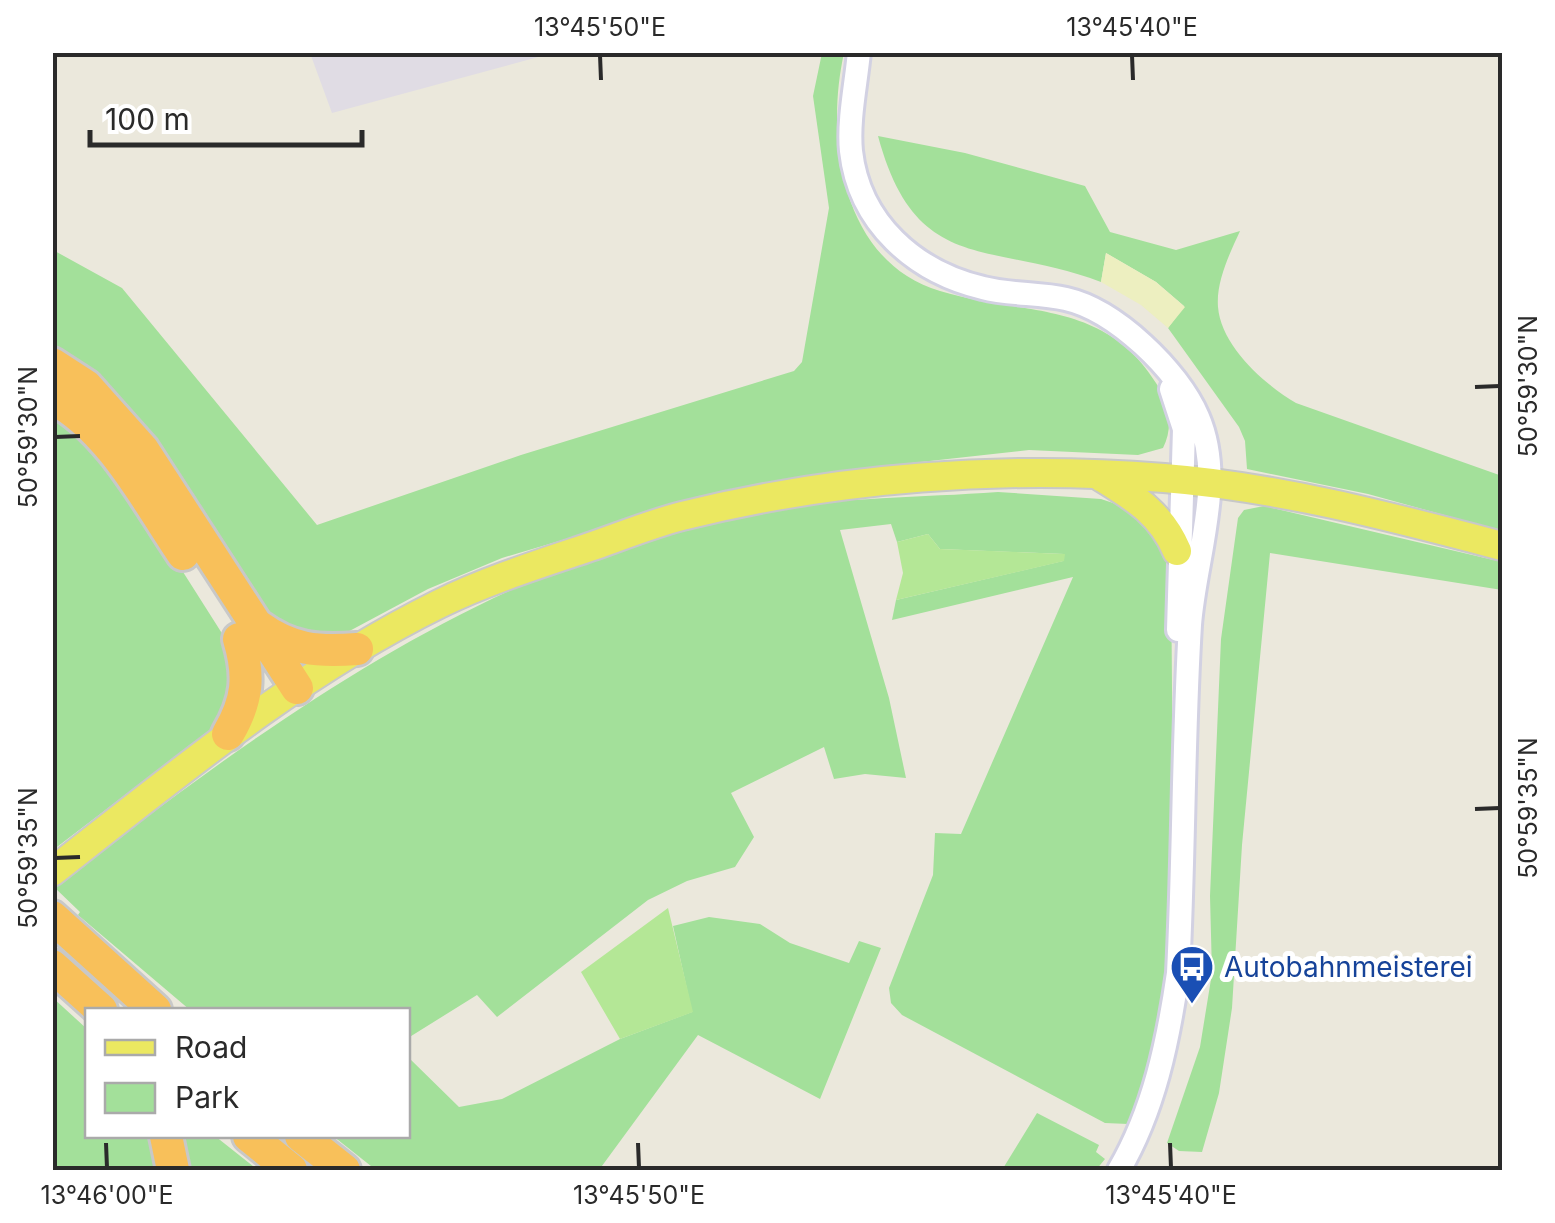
<svg xmlns="http://www.w3.org/2000/svg" width="1555" height="1223" font-family="Inter,sans-serif">
	<style>
		.industrial { fill: #e0dce4 }
		.green { fill: #a3e09a }
		.sand { fill: #edefc0 }
		.pitch { fill: #b4e796 }
		.lines { fill: none; stroke-linecap: round; stroke-linejoin: round }
		.minor-casing { stroke: #d2d1e2; stroke-width: 28 }
		.major-casing { stroke: #c8c8c8; stroke-width: 32 }
		.highway-casing { stroke: #c8c8c8; stroke-width: 38 }
		.minor { stroke: #fff; stroke-width: 22 }
		.major { stroke: #ebe861; stroke-width: 28 }
		.highway { stroke: #f8c05a; stroke-width: 32 }
		.ticks { fill: none; stroke: #2a2a2a; stroke-width: 4 }
		.labels { text-anchor: middle; dominant-baseline: central; stroke-width: 10; stroke-linejoin: round; paint-order: stroke }
		.transit-label { font-size: 28px; fill: #164399; stroke: #fff; text-anchor: start }
		.neatline { fill: none; stroke: #2a2a2a; stroke-width: 4 }
		.ticks-label { font-size: 25px; text-anchor: middle; fill: #2a2a2a }
	</style>
	<rect width="100%" height="100%" fill="#ebe8dc"/>
	<path class="industrial" d="M 310,53 L 310,52 L 553,53 L 332,113 Z"/>
	<path class="green" d="M 822,53 L 844,53 C 825,137 841,262 940,291 C 1022,316 1104,299 1156,383 C 1169,403 1174,426 1163,448 L 1138,455 L 1029,450 L 830,472 L 677,506 L 502,558 L 428,589 L 342,635 L 317,642 L 275,630 L 53,355 L 53,250 L 122,288 L 317,525 L 521,455 L 794,371 L 802,362 L 829,208 L 813,96 Z
		M 878,136 L 965,153 L 1085,186 L 1110,232 L 1176,250 L 1240,231 C 1230,253 1216,281 1218,307 C 1221,346 1265,385 1296,403 L 1502,476 L 1502,531 L 1368,494 L 1247,469 L 1245,441 L 1239,427 L 1168,328 L 1184,306 L 1156,282 L 1106,253 L 1101,282 C 990,240 916,277 878,136 Z
		M 52,409 L 131,490 L 237,657 L 241,676 L 217,725 L 53,850 Z
		M 998,492 L 1101,499 L 1134,510 L 1152,524 L 1171,563 L 1173,812 L 1165,973 L 1151,1056 L 1128,1124 L 1105,1123 L 902,1015 L 891,1003 L 889,988 L 933,875 L 935,833 L 961,834 L 1073,577 L 892,620 L 896,600 L 1063,561 L 1064,554 L 940,549 L 928,534 L 897,542 L 891,524 L 840,530 L 889,698 L 906,778 L 865,774 L 834,779 L 824,747 L 731,793 L 754,837 L 735,867 L 687,881 L 648,900 L 497,1017 L 477,995 L 408,1038 L 408,1010 L 190,1010 L 78,915 L 80,912 L 54,887 C 265,726 482,563 749,513 C 830,497 916,498 998,492 Z
		M 1264,506 L 1502,562 L 1502,590 L 1270,553 L 1242,845 L 1232,1008 L 1219,1093 L 1202,1152 L 1179,1151 L 1167,1143 L 1200,1047 L 1212,973 L 1210,896 L 1221,639 L 1238,518 L 1244,510 Z
		M 709,917 L 760,924 L 790,943 L 849,963 L 859,941 L 881,948 L 820,1099 L 698,1035 L 599,1170 L 376,1170 L 333,1136 L 408,1136 L 408,1057 L 459,1107 L 502,1099 L 620,1039 L 692,1012 L 673,926 Z
		M 52,997 L 87,1029 L 88,1136 L 158,1136 L 165,1170 L 53,1170 Z
		M 1037,1113 L 1099,1145 L 1096,1152 L 1105,1159 L 1096,1170 L 1002,1170 Z
		M 176,1136 L 215,1136 L 258,1170 L 180,1170 Z"/>
	<path class="sand" d="M 1106,253 L 1156,282 L 1185,307 L 1168,328 L 1141,305 L 1101,282 Z"/>
	<path class="pitch" d="M 928,534 L 940,549 L 1065,554 L 1064,561 L 896,600 L 903,573 L 897,542 Z
		M 668,908 L 693,1012 L 620,1039 L 581,972 Z"/>
	<g class="lines">
		<defs>
			<path id="minor" d="M 859,52 C 856,84 848,120 851,151 C 859,223 915,272 983,288 C 1010,295 1039,293 1066,299 C 1115,310 1178,370 1198,417 C 1226,482 1195,557 1190,625 C 1183,741 1184,857 1178,973 C 1168,1042 1154,1110 1119,1170
				M 1171,389 L 1184,429 L 1178,630"/>
			<path id="major" d="M 1101,477 C 1135,498 1161,513 1177,551
				M 52,872 C 176,775 297,674 439,604 C 484,582 530,567 578,551 C 612,540 647,525 682,516 C 838,477 1004,465 1164,478 C 1279,487 1392,517 1502,546"/>
			<path id="highway" d="M 52,364 L 86,386 L 143,450 L 297,688
				M 52,398 C 110,428 147,501 183,554
				M 258,626 C 291,650 317,652 357,649
				M 228,734 C 248,700 250,676 239,639
				M 52,917 L 155,1010
				M 52,966 L 101,1010
				M 166,1136 L 173,1170
				M 249,1136 L 291,1170
				M 301,1136 L 344,1170"/>
		</defs>
		<use href="#minor" class="minor-casing"/>
		<use href="#major" class="major-casing"/>
		<use href="#highway" class="highway-casing"/>
		<use href="#minor" class="minor"/>
		<use href="#major" class="major"/>
		<use href="#highway" class="highway"/>
	</g>
	<path class="ticks" d="M 600,55 L 601,80M 1132,55 L 1133,80M 1475,387 L 1500,386M 55,437 L 80,436M 1475,809 L 1500,808M 55,858 L 80,857M 106,1143 L 107,1168M 638,1143 L 639,1168M 1170,1143 L 1171,1168"/>
	<defs>
		<symbol id="bus-pin" viewBox="-11 -11 22 30"><path d="M0 17L-7.5 6A9.5 9.5 0 1 1 7.5 6Z" fill="#1a4fb4" stroke="#fff"/><path d="M-5-6H5V4H4V6H2V4H-2V6H-4V4H-5ZM-3.5-4V0h7V-4ZM-3.5 1.2v1.5H-2V1.2ZM2 1.2v1.5H3.5V1.2Z" fill="#fff"/></symbol>
	</defs>
	<g fill-rule="evenodd">
		<use href="#bus-pin" x="1167" y="942" width="50" height="68"/>
	</g>
	<g class="labels">
		<g class="transit-label">
			<text x="1224" y="967">Autobahnmeisterei</text>
		</g>
	</g>
	<rect width="1555" height="1223" fill="none" stroke="#ffffff" stroke-width="110"/>
	<rect x="85" y="1008" width="325" height="130" fill="#ffffff" stroke="#aaaaaa" stroke-width="2.5"/>
	<rect x="105" y="1040" width="50" height="15" fill="#ebe861" stroke="#aaaaaa" stroke-width="2.5"/>
	<text x="175" y="1058" font-size="30" fill="#2a2a2a">Road</text>
	<rect x="105" y="1083" width="50" height="30" fill="#a3e09a" stroke="#aaaaaa" stroke-width="2.5"/>
	<text x="175" y="1108" font-size="30" fill="#2a2a2a">Park</text>
	<path d="M90 130v15h272v-15" fill="none" stroke="#2a2a2a" stroke-width="5"/>
	<text x="105" y="130" font-size="30" fill="#2a2a2a" stroke="#ffffff" stroke-width="8" paint-order="stroke">100 m</text>
	<rect x="55" y="55" width="1445" height="1113" class="neatline"/>
	<g class="ticks-label">
		<text x="600" y="36">13°45'50"E</text>
		<text x="1132" y="36">13°45'40"E</text>
		<text transform="translate(1528 386) rotate(-90)" y="9">50°59'30"N</text>
		<text transform="translate(28 437) rotate(-90)" y="9">50°59'30"N</text>
		<text transform="translate(1528 808) rotate(-90)" y="9">50°59'35"N</text>
		<text transform="translate(28 858) rotate(-90)" y="9">50°59'35"N</text>
		<text x="107" y="1204">13°46'00"E</text>
		<text x="639" y="1204">13°45'50"E</text>
		<text x="1171" y="1204">13°45'40"E</text>
	</g>
</svg>
